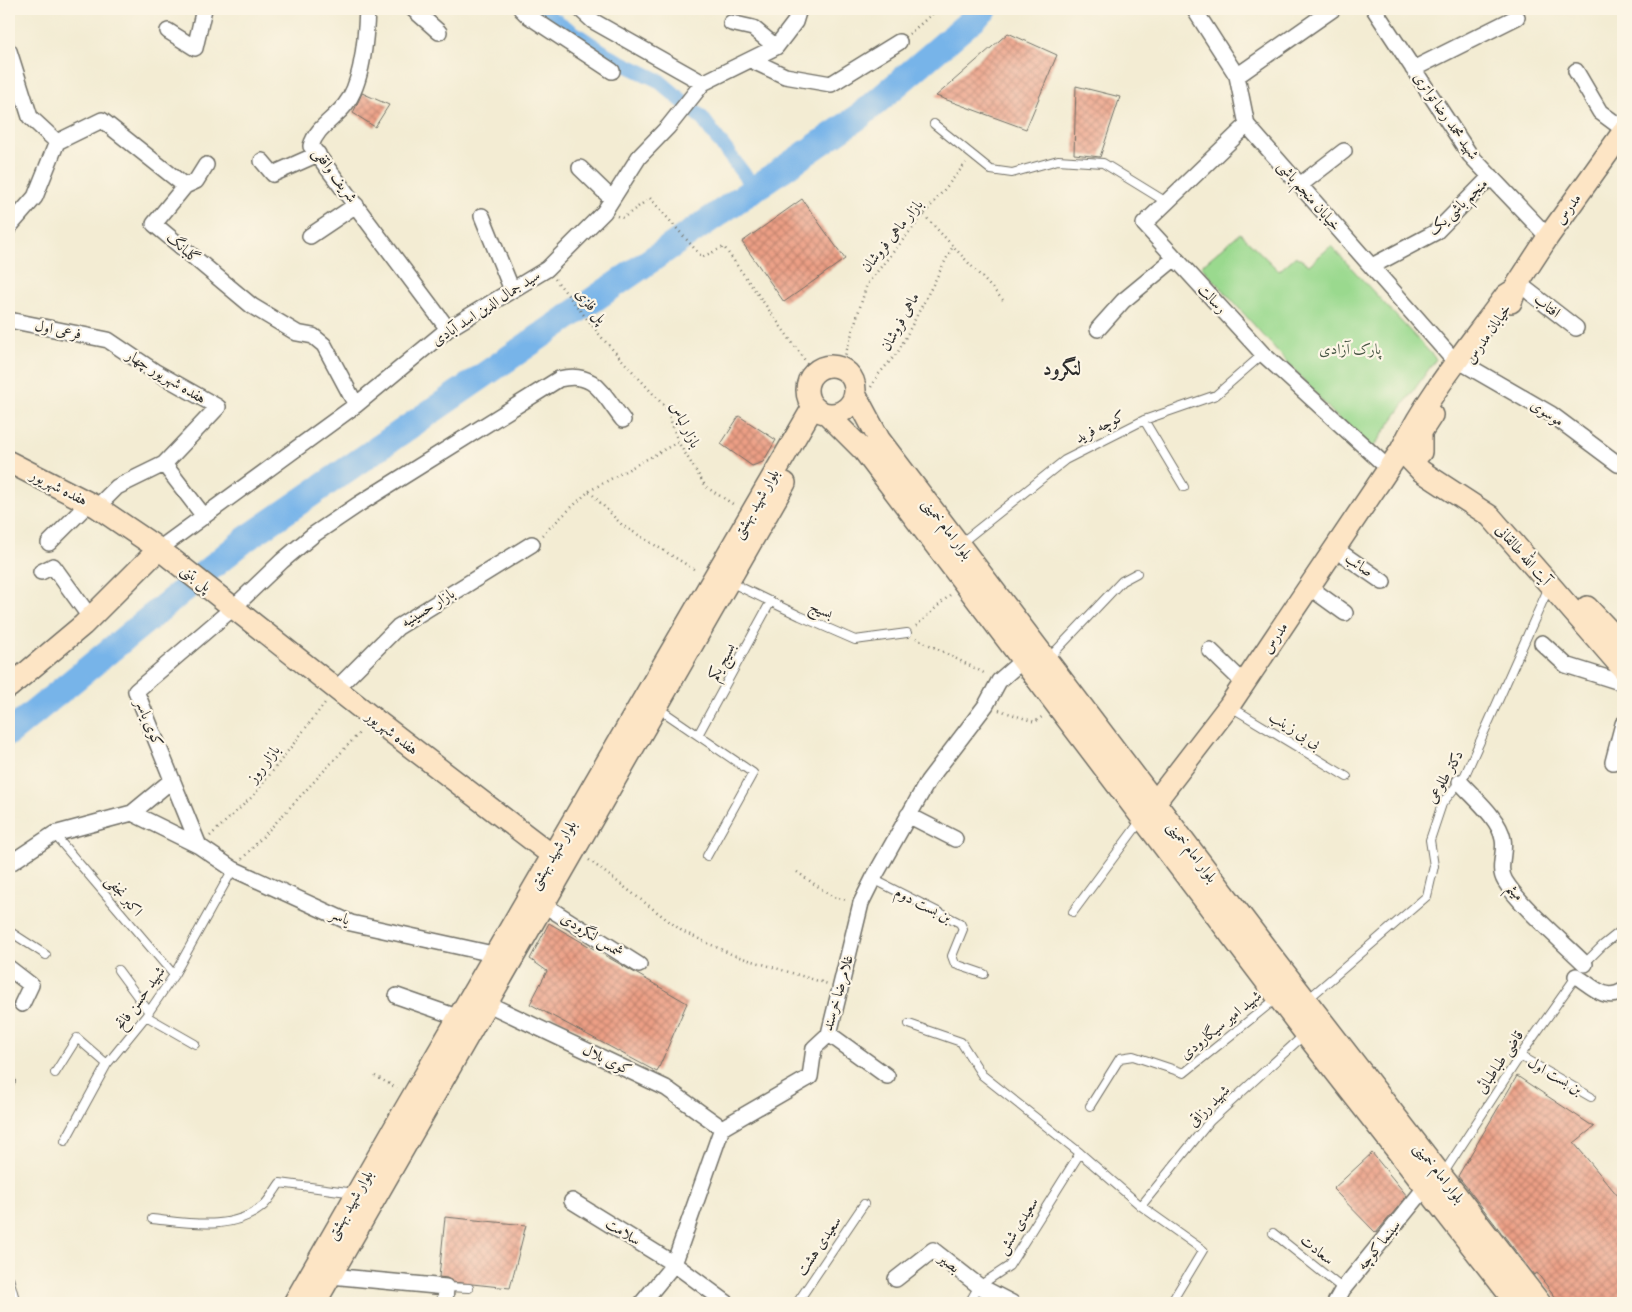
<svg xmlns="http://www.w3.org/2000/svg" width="1632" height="1312" font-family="'IM FELL English',Amiri,serif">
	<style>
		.park { fill: #9ad98e; stroke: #62825c }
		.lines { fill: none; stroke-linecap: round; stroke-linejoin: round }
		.canal { stroke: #77b4e9; stroke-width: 15 }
		.river { stroke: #77b4e9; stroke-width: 26 }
		.building { fill: url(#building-cross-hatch) }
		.lane-casing { stroke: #716f66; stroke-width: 10 }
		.street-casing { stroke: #716f66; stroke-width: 18 }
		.secondary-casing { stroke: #716f66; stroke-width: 24 }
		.path { stroke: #716f66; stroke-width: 2.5; stroke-dasharray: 1 4; stroke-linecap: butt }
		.lane { stroke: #fff; stroke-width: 8 }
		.street { stroke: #fff; stroke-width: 15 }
		.secondary { stroke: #fde5c5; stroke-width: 21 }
		.labels { text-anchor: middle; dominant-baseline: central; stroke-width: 4.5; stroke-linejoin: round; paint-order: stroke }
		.street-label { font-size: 15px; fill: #2b2b2b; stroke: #fcf5e5 }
		.park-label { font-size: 15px; fill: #475644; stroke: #fcf5e5 }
		.district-label { font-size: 20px; font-weight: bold; fill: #2b2b2b; stroke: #fcf5e5 }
	</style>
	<defs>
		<pattern id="building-cross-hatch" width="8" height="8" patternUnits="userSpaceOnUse" patternTransform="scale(1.25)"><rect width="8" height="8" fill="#ec9f85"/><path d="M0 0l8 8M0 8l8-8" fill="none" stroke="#bf826d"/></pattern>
	</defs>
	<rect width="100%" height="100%" fill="#fcf5e5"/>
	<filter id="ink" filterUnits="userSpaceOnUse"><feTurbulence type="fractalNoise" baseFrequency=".02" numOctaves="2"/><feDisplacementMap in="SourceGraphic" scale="10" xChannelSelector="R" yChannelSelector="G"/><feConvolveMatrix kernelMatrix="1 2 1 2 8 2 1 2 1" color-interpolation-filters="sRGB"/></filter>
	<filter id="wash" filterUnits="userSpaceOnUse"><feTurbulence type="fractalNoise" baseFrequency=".0096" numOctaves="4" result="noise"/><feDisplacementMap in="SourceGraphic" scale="20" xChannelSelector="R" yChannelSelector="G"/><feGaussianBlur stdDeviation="1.12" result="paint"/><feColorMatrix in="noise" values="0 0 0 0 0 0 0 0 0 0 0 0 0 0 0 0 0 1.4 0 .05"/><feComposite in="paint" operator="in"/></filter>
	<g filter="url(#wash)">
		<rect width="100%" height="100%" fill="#f3ecd3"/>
		<path class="park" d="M 1240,233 L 1279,271 L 1296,256 L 1309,265 L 1331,246 L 1436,359 L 1369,453 L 1201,266 Z"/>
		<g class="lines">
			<path class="canal" d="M 542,9 L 550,17 L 612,58 L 658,80 L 702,118 L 754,188"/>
			<path class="river" d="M 9,733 L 246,539 L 860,116 L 985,9"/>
		</g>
		<g id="blocks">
			<path class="building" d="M 1008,33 L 1057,55 L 1026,129 L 936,96 Z
				M 1076,86 L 1120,97 L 1100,157 L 1074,154 Z
				M 362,93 L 389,105 L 375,127 L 353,113 Z
				M 802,199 L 845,259 L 784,302 L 742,242 Z
				M 739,416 L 776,440 L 763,462 L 752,466 L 721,444 Z
				M 549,923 L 687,1003 L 657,1072 L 530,1004 L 547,971 L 530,959 Z
				M 1517,1076 L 1594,1127 L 1574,1143 L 1623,1202 L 1623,1300 L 1619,1303 L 1560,1303 L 1537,1273 L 1534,1275 L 1458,1176 Z
				M 1372,1153 L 1407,1196 L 1376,1233 L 1333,1189 Z
				M 445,1217 L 526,1225 L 510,1288 L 453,1282 L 447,1278 L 439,1277 Z"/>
		</g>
	</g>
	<g filter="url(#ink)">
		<use href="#blocks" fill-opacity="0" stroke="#716f66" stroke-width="1"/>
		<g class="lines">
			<defs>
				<path id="lane" d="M 934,124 L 991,170 L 1012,173 L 1058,160 L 1103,163 L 1168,203
					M 1144,420 L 1184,487
					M 961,543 L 1065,460 L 1144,420 L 1216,395 L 1263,354
					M 730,582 L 800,616 L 855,640 L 907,633
					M 1048,659 L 1122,581 L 1137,573
					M 1231,707 L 1347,777
					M 658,708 L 753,773 L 707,856
					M 698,735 L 771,601
					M 54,834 L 174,975
					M 873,879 L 960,923 L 963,929 L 952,956 L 955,964 L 984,974
					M 1073,912 L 1142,819
					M 9,937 L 12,933 L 46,955
					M 1584,964 L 1603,945 L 1623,929
					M 118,970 L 149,1012
					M 1307,1000 L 1427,896 L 1434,866 L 1430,840 L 1442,804 L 1465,775 L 1549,587
					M 146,1016 L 195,1044
					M 909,1024 L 961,1042 L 982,1075 L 1080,1153 L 1141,1206 L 1203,1250 L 1171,1303
					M 1520,1056 L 1591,1097
					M 55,1073 L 77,1038 L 107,1064
					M 9,1079 L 11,1081
					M 1090,1106 L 1120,1058 L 1133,1056 L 1184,1073 L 1277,998
					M 65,1141 L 107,1064 L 146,1016 L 174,975 L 233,869
					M 1443,1174 L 1520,1056 L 1578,974
					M 1141,1206 L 1210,1121 L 1304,1035
					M 152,1219 C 189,1223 234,1232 264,1205 C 270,1199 275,1190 280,1183 L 355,1193
					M 1273,1233 L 1343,1289
					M 9,1278 L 16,1303
					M 446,1287 L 469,1288
					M 797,1303 L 864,1204
					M 969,1303 L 979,1286 L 1009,1266 L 1080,1153"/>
				<path id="street" d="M 367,9 C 366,37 363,83 345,105 C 333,120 316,128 311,146 L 448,329
					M 413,9 L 439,32
					M 521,9 L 527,15 L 612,71
					M 580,9 L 593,21 L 703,83
					M 1194,9 L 1237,76 L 1247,125 L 1451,357 L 1455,365
					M 1374,9 L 1470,155 L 1548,237
					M 731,23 L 753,28 L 776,47
					M 168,31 L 195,48 L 204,9
					M 9,51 L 30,117 L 57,142
					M 751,60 L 785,76 L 831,84 L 899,42
					M 1413,69 L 1517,17
					M 1576,71 L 1600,112 L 1623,129
					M 1237,76 L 1333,9
					M 1247,125 L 1144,224 L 1263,354 L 1388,468
					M 57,142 L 102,120 L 185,186 L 154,224 L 252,306 L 297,333 L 313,336 L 324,345 L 356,405
					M 262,161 L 273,174 L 318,154
					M 580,168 L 612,199
					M 1300,185 L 1344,151
					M 185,186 L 196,181 L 206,165
					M 482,216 L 512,290
					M 9,227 L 35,197 L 57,142
					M 310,236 L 356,205
					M 1372,266 L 1436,232 L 1491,176
					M 1518,283 L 1576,328
					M 9,320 L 108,340 L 154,371 L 218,407 L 164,464 L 117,487 L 97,507
					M 1098,329 L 1123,301 L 1175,258
					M 1466,365 L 1551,414 L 1618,464 L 1623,461
					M 164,464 L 203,515
					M 49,543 L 89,503
					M 1334,548 L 1383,582
					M 159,549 L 356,405 L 448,329 L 547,269 L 604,212 L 639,157 L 668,127 L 703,83 L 776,47 L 795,22 L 799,9
					M 41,572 L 53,566 L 90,617
					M 1309,587 L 1345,613
					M 1542,643 L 1566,665 L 1623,683
					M 1210,650 L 1244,683
					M 337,688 L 398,627 L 532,544
					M 1613,762 L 1623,724
					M 1460,782 C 1474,798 1499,818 1503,839 C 1506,853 1497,868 1505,881 C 1520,906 1563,942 1585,964
					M 132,813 L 199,846 L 233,869 L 351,923 L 493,954
					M 908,815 L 955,839
					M 199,846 L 136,691 L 233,608 L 282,561 L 313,535 L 359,504 L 559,379 C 595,370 603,395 623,420
					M 9,864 L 54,834 L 132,813 L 172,780
					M 544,905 L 639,965
					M 9,968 L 31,985 L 22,1004
					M 1576,976 C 1592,986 1605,1002 1623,991
					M 397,996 L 457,1017
					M 486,1003 L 666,1088 L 722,1128
					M 829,1034 L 887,1076
					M 572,1201 L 674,1264 L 727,1303
					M 331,1276 L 446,1287 L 445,1303
					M 896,1279 L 933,1250 L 979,1286 L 1012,1303
					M 642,1303 L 674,1264 L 722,1128 L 810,1077 L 814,1048 L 829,1034 L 861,903 L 873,879 L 928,781 L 986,705 L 999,681 L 1023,660
					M 1335,1303 L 1343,1289 L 1425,1188"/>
				<path id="secondary" d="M 1517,288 L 1506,295 C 1470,344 1427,396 1401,450 L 1421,471 L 1490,516 L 1623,669
					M 1511,302 L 1518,283 L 1548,237 L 1623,132
					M807 390a24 24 0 1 1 48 0a24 24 0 1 1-48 0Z
					M 855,394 L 879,439 L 1268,951 L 1540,1303
					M 827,414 L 864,451 L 1305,1033 L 1516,1303
					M 1409,457 L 1416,457 L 1421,452 L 1421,432 L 1432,415
					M 9,462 L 97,507 L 159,549 L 373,718 L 553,856 L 566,853
					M 1587,607 L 1623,645
					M 9,687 L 83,625 L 159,549
					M 1146,814 L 1229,706 L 1401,450
					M 294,1303 C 465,1003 640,705 813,407
					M 315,1303 L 785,483"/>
			</defs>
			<use href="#lane" class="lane-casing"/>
			<use href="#street" class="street-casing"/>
			<use href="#secondary" class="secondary-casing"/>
			<path class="path" d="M 909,34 L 938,9
				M 924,215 L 1003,300
				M 617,216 L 623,218 L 650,198 L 702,257 L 724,247 L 814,373
				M 555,279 L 603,339 L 667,409 L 678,442 L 706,487 L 736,506
				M 841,369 L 867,284 L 966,163
				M 871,387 L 878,375 L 898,352 L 953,246
				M 589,491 L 678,442
				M 542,535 L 589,491 L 622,525 L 697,571
				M 916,626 L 951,594
				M 916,638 L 986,674
				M 999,710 L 1035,722 L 1043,716
				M 210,836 L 254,795 L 325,703
				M 242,859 L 361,731
				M 589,860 L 682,931 L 733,955 L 828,984
				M 797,872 L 833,897 L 847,900
				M 375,1076 L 397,1088"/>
			<use href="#lane" class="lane"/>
			<use href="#street" class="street"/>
			<use href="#secondary" class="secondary"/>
		</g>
	</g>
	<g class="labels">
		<g class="street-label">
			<text transform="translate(1446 116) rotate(55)">شهید محمد رضا تواتری</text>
			<text transform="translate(335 175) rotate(54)">شریف واقفی</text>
			<text transform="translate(1309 196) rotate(49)">خیابان منجم باشی</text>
			<text transform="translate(1458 207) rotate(-43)">منجم باشی یک</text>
			<text transform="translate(1568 209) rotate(-54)">مدرس</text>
			<text transform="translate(892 236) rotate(-51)">بازار ماهی فروشان</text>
			<text transform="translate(183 248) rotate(42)">گلبانگ</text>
			<text transform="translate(1212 299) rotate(47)">رسالت</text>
			<text transform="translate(591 306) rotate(51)">پل فلزی</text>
			<text transform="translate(1547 306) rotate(38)">افتاب</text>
			<text transform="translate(486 308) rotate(-33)">سید جمال الدین اسد آبادی</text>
			<text transform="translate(900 322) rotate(-61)">ماهی فروشان</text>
			<text transform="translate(58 330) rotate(11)">فرعی اول</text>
			<text transform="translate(1488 334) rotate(-55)">خیابان مدرس</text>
			<text transform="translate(166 377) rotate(31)">هفده شهریور چهار</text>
			<text transform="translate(1547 413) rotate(33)">موسوی</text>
			<text transform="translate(685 425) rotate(63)">بازار لباس</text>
			<text transform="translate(1100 427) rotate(-27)">کوچه فرید</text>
			<text transform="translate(59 488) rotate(27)">هفده شهریور</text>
			<text transform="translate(756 504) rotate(-60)">بلوار شهید بهشتی</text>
			<text transform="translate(947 529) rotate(53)">بلوار امام خمینی</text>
			<text transform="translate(1523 555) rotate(49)">آیت الله طالقانی</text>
			<text transform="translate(1359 565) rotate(35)">صائب</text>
			<text transform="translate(196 578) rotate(38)">پل بتنی</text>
			<text transform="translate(428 608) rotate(-32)">بازار حسینیه</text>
			<text transform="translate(821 610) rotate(23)">بسیج</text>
			<text transform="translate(1275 638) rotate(-56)">مدرس</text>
			<text transform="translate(722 662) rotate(-61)">بسیج یکم</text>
			<text transform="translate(149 723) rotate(68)">کوی یاسر</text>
			<text transform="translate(1295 730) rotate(31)">بی بی زینب</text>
			<text transform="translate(392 733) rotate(38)">هفده شهریور</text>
			<text transform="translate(264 764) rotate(-53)">بازار روز</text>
			<text transform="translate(1445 777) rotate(-60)">دکتر طلوعی</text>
			<text transform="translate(1192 852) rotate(53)">بلوار امام خمینی</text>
			<text transform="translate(553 855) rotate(-59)">بلوار شهید بهشتی</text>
			<text transform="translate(1515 892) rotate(49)">میثم</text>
			<text transform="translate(124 896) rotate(50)">اکبر نجفی</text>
			<text transform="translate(923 905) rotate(27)">بن بست دوم</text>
			<text transform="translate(340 917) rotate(23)">یاسر</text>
			<text transform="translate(592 935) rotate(32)">شمس لنگرودی</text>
			<text transform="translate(838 993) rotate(-74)">غلامرضا خرسند</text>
			<text transform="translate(140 998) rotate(-54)">شهید حسن فاتح</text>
			<text transform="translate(1221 1025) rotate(-39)">شهید امیر سیگارودی</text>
			<text transform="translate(607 1060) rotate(25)">کوی بلال</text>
			<text transform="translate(1500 1062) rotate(-56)">قاضی طباطبائی</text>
			<text transform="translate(1555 1076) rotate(30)">بن بست اول</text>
			<text transform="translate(1209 1106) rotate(-45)">شهید رزاقی</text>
			<text transform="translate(1439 1173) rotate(52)">بلوار امام خمینی</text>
			<text transform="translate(350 1205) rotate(-60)">بلوار شهید بهشتی</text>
			<text transform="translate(1018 1226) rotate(-58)">سعیدی شش</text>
			<text transform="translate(623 1232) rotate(32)">سلامت</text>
			<text transform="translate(1379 1245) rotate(-51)">سینما کوچه</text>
			<text transform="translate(819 1246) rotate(-56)">سعیدی هشت</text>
			<text transform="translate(1317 1250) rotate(39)">سعادت</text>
			<text transform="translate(949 1263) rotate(37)">بصیر</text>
		</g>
		<g class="park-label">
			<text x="1350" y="349">پارک آزادی</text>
		</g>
		<g class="district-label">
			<text x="1062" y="369">لنگرود</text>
		</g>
	</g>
	<rect width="1632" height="1312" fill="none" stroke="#fcf5e5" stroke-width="30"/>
</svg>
